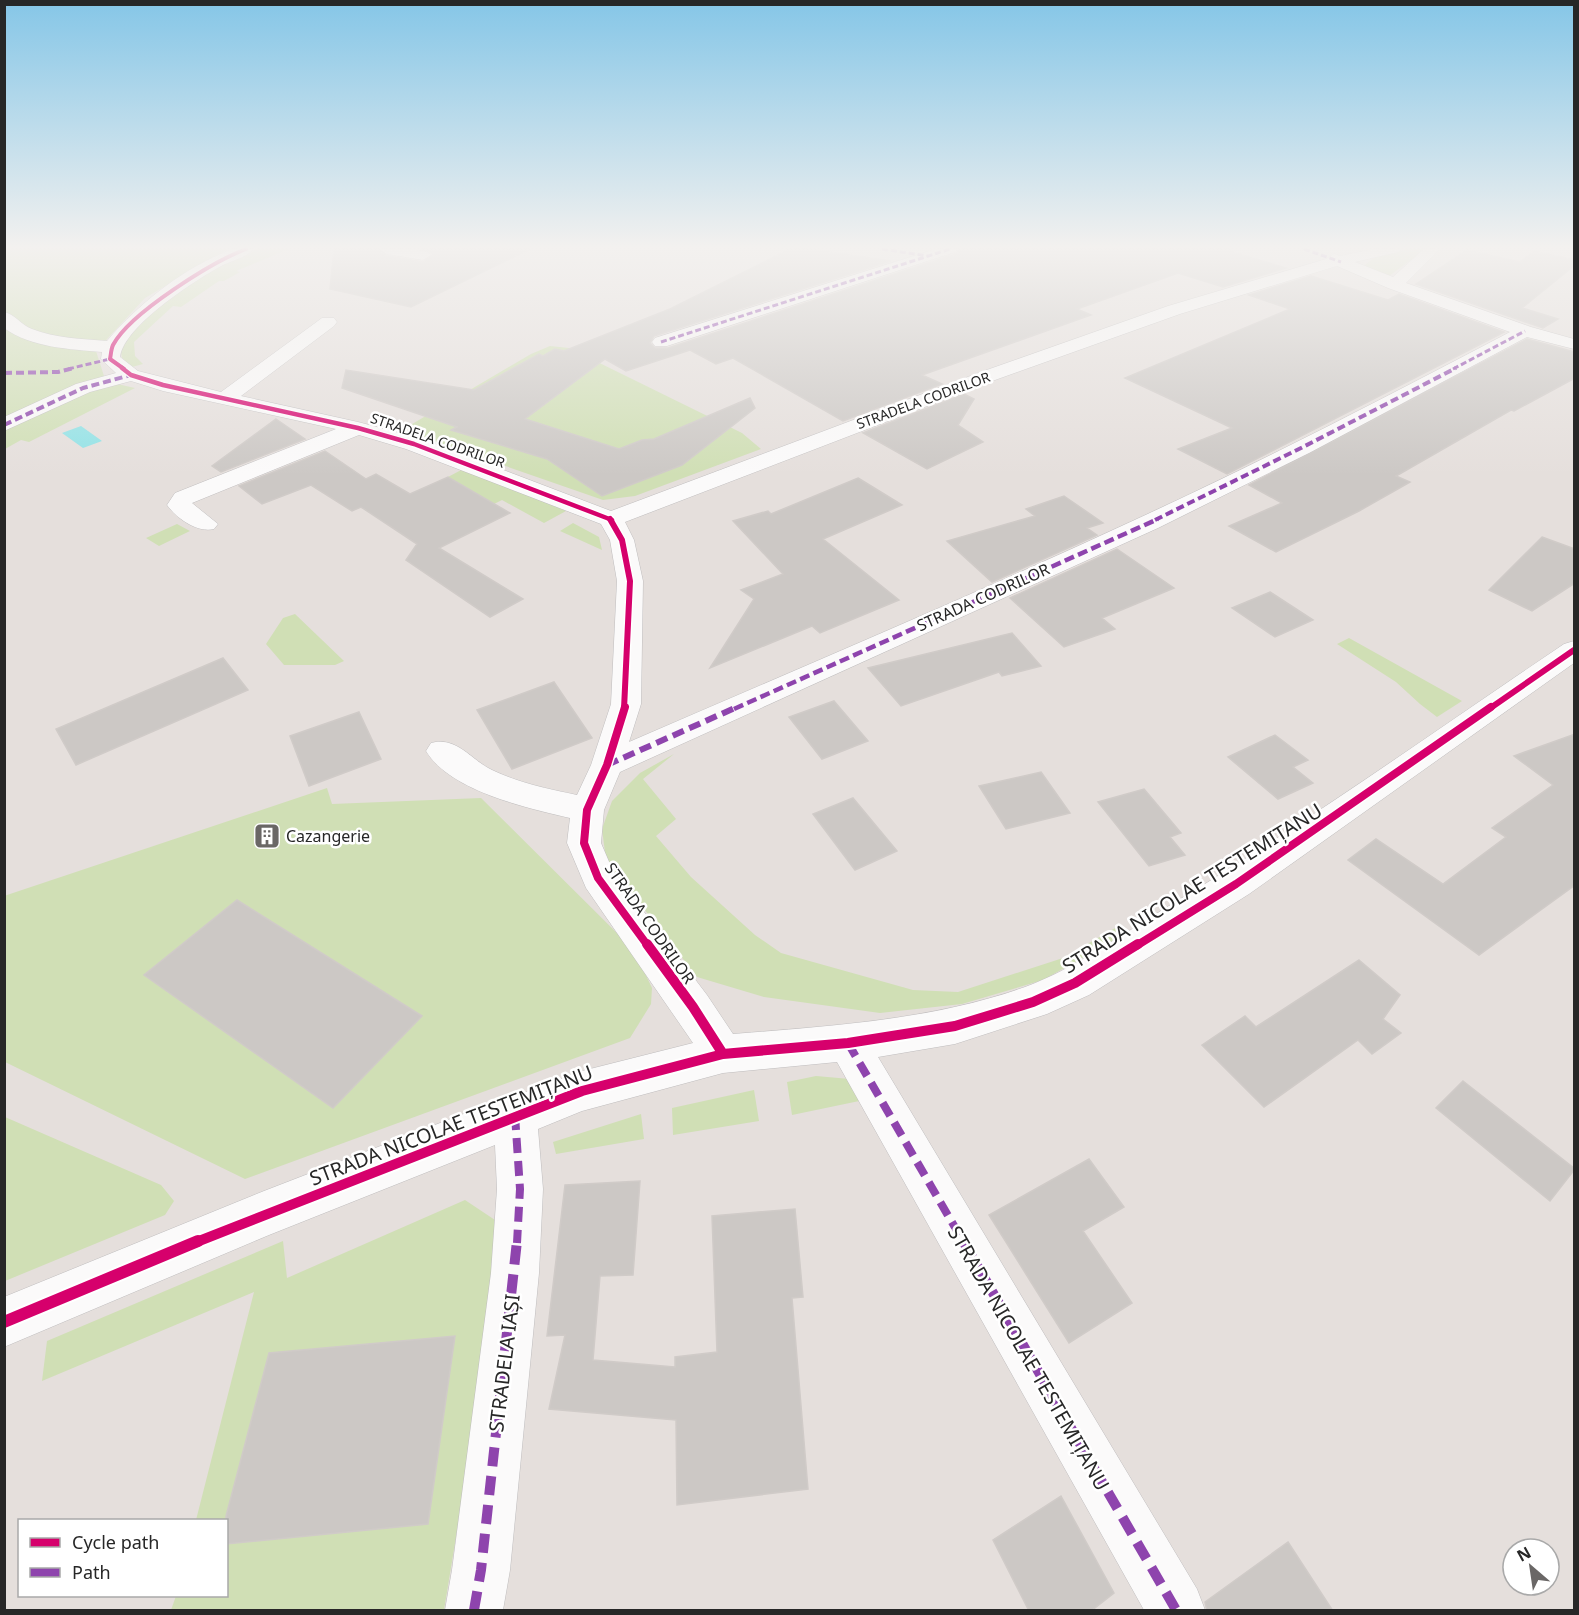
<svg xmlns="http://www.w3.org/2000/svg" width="1579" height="1615" font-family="'Noto Sans',sans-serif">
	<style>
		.green { fill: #d0dfb5 }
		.water { fill: #91e2e6 }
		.building { fill: #ccc8c5; stroke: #d0cbc8; stroke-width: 1.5 }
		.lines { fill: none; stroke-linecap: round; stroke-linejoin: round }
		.minor-casing { stroke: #bfbdbe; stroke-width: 1 }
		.minor { fill: #fbfafa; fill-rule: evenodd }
		.quiet-far5 { stroke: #8e44ad; stroke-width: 3; stroke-dasharray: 6 3; stroke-linecap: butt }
		.quiet-far4 { stroke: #8e44ad; stroke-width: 4; stroke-dasharray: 8 4; stroke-linecap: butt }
		.quiet-far3 { stroke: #8e44ad; stroke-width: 4.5; stroke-dasharray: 10 4.5; stroke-linecap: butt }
		.quiet-far2 { stroke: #8e44ad; stroke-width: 6; stroke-dasharray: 12 6; stroke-linecap: butt }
		.quiet-far1 { stroke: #8e44ad; stroke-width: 8; stroke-dasharray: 15 8; stroke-linecap: butt }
		.quiet { stroke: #8e44ad; stroke-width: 10; stroke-dasharray: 19 10; stroke-linecap: butt }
		.cycleway-far5-casing { stroke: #fff; stroke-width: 6 }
		.cycleway-far4-casing { stroke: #fff; stroke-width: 7 }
		.cycleway-far3-casing { stroke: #fff; stroke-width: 9 }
		.cycleway-far2-casing { stroke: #fff; stroke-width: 11 }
		.cycleway-far1-casing { stroke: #fff; stroke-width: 14 }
		.cycleway-casing { stroke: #fff; stroke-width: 16 }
		.cycleway-far5 { stroke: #d6006c; stroke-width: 4 }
		.cycleway-far4 { stroke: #d6006c; stroke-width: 4.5 }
		.cycleway-far3 { stroke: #d6006c; stroke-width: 6 }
		.cycleway-far2 { stroke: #d6006c; stroke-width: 8 }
		.cycleway-far1 { stroke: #d6006c; stroke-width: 10 }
		.cycleway { stroke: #d6006c; stroke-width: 12 }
		.labels { text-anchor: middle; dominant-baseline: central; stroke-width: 5; stroke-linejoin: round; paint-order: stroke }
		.far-street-label { font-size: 14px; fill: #272727; stroke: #fff }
		.street-label { font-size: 16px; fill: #272727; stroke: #fff }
		.poi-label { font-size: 16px; fill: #272727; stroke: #fff; text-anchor: start }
		.near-street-label { font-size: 20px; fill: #272727; stroke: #fff }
	</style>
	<rect width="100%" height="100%" fill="#e5dfdc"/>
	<path class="green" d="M 4,249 L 228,249 L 145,298 L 96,351 L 104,376 L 5,420 Z
		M 257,249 L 289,249 L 236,271 L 240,272 L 224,281 L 219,281 L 181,307 L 173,306 L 134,342 L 135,356 L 143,364 L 132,367 L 122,358 L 120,347 L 152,311 L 200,276 Z
		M 1406,249 L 1426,249 L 1389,276 L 1370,272 L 1365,265 L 1374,258 Z
		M 550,346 L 569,348 L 742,433 L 761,449 L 635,496 L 603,500 L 402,430 L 531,354 Z
		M 113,383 L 135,388 L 29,442 L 21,440 L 5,449 L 5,429 L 90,388 Z
		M 463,469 L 566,511 L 544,523 L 502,500 L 494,504 L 448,477 Z
		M 573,523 L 599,537 L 602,550 L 560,531 Z
		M 177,524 L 190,531 L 159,546 L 146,538 Z
		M 295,614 L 344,661 L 335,665 L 284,665 L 266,644 L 283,618 Z
		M 1349,638 L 1462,701 L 1437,717 L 1420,704 L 1396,682 L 1337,644 Z
		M 674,754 L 643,779 L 676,819 L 656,836 L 691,877 L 755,935 L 781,953 L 913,990 L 958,992 L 1063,958 L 1117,927 L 1123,935 L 1043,980 L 962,1004 L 880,1013 L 764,997 L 697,977 L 606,860 L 602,829 L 612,801 L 640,773 Z
		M 327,788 L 332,804 L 481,798 L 634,950 L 652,988 L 651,1004 L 630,1038 L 245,1179 L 5,1062 L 4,896 Z
		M 816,1076 L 850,1079 L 864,1100 L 792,1115 L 787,1082 Z
		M 754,1090 L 759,1121 L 673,1135 L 672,1108 Z
		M 641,1114 L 644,1139 L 556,1154 L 553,1142 Z
		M 5,1117 L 161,1185 L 174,1201 L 165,1215 L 5,1281 Z
		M 465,1200 L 504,1226 L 488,1343 L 444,1610 L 171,1610 L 176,1596 L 226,1596 L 226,1520 L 196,1520 L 254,1292 L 42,1381 L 47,1341 L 283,1241 L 287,1278 Z"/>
	<path class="water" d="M 81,426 L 102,441 L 83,448 L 62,433 Z"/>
	<path class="building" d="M 334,249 L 377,249 L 387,256 L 423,262 L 433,255 L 430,250 L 423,249 L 530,249 L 411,307 L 330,289 Z
		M 790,249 L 809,249 L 891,261 L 654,336 L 650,343 L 655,348 L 668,348 L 956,254 L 960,249 L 1232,249 L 1232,252 L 1286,268 L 1223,287 L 1178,273 L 1077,309 L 1091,315 L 922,375 L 942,384 L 843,421 L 733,358 L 716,364 L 690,350 L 626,371 L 605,359 L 525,419 L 619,449 L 642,440 L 654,439 L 750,398 L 755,408 L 682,465 L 602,496 L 547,459 L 451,430 L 457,427 L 342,388 L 346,370 L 474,390 L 539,354 L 543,356 L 555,349 L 564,351 L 670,309 Z
		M 1467,250 L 1520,262 L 1534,251 L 1575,260 L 1575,265 L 1522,308 L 1558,319 L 1543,328 L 1416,284 Z
		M 1311,276 L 1388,300 L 1399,294 L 1504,332 L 1227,474 L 1178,449 L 1232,428 L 1125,378 L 1290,309 L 1249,295 Z
		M 1527,339 L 1575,352 L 1575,378 L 1514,411 L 1511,410 L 1396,476 L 1410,482 L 1359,511 L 1276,552 L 1229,526 L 1282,503 L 1249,485 Z
		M 964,394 L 974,399 L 958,425 L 983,442 L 927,469 L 863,433 Z
		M 276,419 L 305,439 L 221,472 L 212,466 Z
		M 325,451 L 366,479 L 376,474 L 410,494 L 448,477 L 510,513 L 439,548 L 523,599 L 490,617 L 406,560 L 417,544 L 361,507 L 352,511 L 311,485 L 262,504 L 239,486 Z
		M 858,478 L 902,505 L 823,539 L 899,600 L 820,633 L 812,626 L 710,668 L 754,599 L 741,590 L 783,574 L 733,521 L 768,511 L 771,514 Z
		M 1064,496 L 1103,523 L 1087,528 L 1097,535 L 992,582 L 947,541 L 1035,516 L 1026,509 Z
		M 1542,537 L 1575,549 L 1575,583 L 1532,611 L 1489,590 Z
		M 1117,549 L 1174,588 L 1102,618 L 1115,629 L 1064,647 L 1010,598 Z
		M 1270,592 L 1313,620 L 1275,637 L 1232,608 Z
		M 1012,633 L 1041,666 L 1002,676 L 999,672 L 901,706 L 868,668 Z
		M 223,658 L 248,690 L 76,765 L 56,729 Z
		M 554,682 L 592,738 L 512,769 L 477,710 Z
		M 834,701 L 868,741 L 822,759 L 789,717 Z
		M 359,712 L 381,759 L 309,786 L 290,736 Z
		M 1575,734 L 1575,885 L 1479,955 L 1348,860 L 1376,839 L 1443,884 L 1506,837 L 1492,828 L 1553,785 L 1514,756 Z
		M 1275,735 L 1308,760 L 1293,767 L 1313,783 L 1278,799 L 1228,757 Z
		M 1041,772 L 1070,813 L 1006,829 L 979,786 Z
		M 1144,789 L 1181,833 L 1170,837 L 1185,855 L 1149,866 L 1098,802 Z
		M 853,798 L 897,851 L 855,870 L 813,814 Z
		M 237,900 L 422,1016 L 333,1108 L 144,975 Z
		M 1359,960 L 1400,995 L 1383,1019 L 1401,1033 L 1372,1054 L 1358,1040 L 1264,1107 L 1202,1045 L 1245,1016 L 1256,1027 Z
		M 1463,1081 L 1575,1169 L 1550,1201 L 1436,1108 Z
		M 1089,1159 L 1124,1207 L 1083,1231 L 1132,1303 L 1069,1343 L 989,1215 Z
		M 640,1181 L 633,1275 L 600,1276 L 593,1360 L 675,1367 L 675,1357 L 717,1352 L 712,1216 L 795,1209 L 803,1297 L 792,1298 L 808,1489 L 677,1505 L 676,1420 L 549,1409 L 565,1335 L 547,1336 L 565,1185 Z
		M 455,1336 L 428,1524 L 226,1544 L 226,1516 L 269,1353 Z
		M 1061,1496 L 1114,1593 L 1091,1611 L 1029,1611 L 993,1540 Z
		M 1288,1542 L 1333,1611 L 1207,1611 L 1205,1602 Z"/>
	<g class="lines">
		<defs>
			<path id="minor" d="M 233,249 L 254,249 C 247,257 231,261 221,266 C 194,281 124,326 120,357 L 138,371 L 221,392 L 322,318 L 334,318 L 337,322 L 334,326 L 241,396 L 358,422 L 422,439 L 611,511 L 981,372 L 1168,306 L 1326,259 L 1334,254 L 1340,256 L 1374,249 L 1400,249 L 1398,252 L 1355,262 L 1393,277 L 1424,249 L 1440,249 L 1406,283 L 1531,327 L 1574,339 L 1574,349 L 1527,337 L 1309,453 L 1158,528 L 620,772 L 604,810 L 601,843 L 613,871 L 707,995 L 733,1034 C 831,1026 932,1020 1025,987 C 1074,969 1120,936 1164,909 C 1301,827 1432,733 1564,644 L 1574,641 L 1574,663 L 1249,894 L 1089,995 L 1047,1014 L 955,1044 L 878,1057 L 1197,1589 L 1205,1610 L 1144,1610 L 837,1062 L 723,1073 L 582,1111 L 538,1129 L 543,1189 L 539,1273 L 510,1570 L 503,1610 L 445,1610 L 452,1570 L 491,1273 L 497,1189 L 495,1145 L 269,1235 L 4,1347 L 4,1297 L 264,1191 L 515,1094 L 518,1095 L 582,1071 L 693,1043 L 586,888 L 567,843 L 570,818 C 527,808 450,791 426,751 L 431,743 C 457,736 471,760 492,770 C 519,783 548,789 577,795 L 591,765 L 611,704 L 617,581 L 610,540 L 601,524 L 406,449 L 359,435 L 192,503 L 218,524 L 214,529 C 198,533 177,519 167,505 L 175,493 L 336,429 L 163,391 L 131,381 L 90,392 L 4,431 L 4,417 L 76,384 L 116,373 L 101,359 L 102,352 C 70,349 32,348 4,328 L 4,312 C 15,314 21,325 32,329 C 55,338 82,339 107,341 C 139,303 186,266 233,249 ZM 1337,266 L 1388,288 L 1510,332 C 1388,396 1265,460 1139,518 C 971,596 800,668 629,742 L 641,704 L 643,581 L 634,540 L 625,522 L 995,380 L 1180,314 Z
				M 379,249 L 413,249 L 428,252 L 431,255 L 423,260 L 387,254 Z
				M 936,249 L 958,249 L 955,252 L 667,346 L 655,346 L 652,342 L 655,338 Z"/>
		</defs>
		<use href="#minor" class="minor-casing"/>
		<use href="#minor" class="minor"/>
		<path class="quiet-far5" d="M 882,249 L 928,256
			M 1304,249 L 1341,262
			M 661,342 L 950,249
			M 68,369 L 110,359
			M 1453,369 L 1525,331"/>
		<path class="quiet-far4" d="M 4,373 L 58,372 L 74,368
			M 4,425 L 83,388 L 131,375
			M 1155,520 L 1301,448 L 1456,368"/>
		<path class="quiet-far3" d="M 734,709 L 1158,519"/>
		<path class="quiet-far2" d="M 607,765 L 737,707"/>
		<path class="quiet-far1" d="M 848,1043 L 964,1243
			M 515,1115 L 520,1189 L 517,1243"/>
		<path class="quiet" d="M 963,1241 L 1176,1610
			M 474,1610 L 481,1570 L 517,1241"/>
		<defs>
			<path id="cycleway-far5" d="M 124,369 L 110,359 C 111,355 111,349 113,345 C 130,313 212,262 246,249"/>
			<path id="cycleway-far4" d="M 122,368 L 131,375 L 163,385 L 358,428 L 414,444 L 612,520"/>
			<path id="cycleway-far3" d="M 610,519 L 622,540 L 630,581 L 624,709
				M 1489,709 L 1574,650"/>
			<path id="cycleway-far2" d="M 625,707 L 607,765 L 587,810 L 584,843 L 598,878 L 648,946
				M 1136,946 L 1236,884 L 1491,707"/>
			<path id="cycleway-far1" d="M 647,944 L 693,1007 L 723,1054
				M 194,1243 L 582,1091 L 723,1054 L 848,1043 L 955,1026 L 1033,1002 L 1075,983 L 1138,944"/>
			<path id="cycleway" d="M 4,1322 L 198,1241"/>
		</defs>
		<use href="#cycleway-far5" class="cycleway-far5-casing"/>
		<use href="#cycleway-far4" class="cycleway-far4-casing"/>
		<use href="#cycleway-far3" class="cycleway-far3-casing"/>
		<use href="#cycleway-far2" class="cycleway-far2-casing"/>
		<use href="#cycleway-far1" class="cycleway-far1-casing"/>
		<use href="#cycleway" class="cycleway-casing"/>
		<use href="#cycleway-far5" class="cycleway-far5"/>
		<use href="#cycleway-far4" class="cycleway-far4"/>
		<use href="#cycleway-far3" class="cycleway-far3"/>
		<use href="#cycleway-far2" class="cycleway-far2"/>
		<use href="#cycleway-far1" class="cycleway-far1"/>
		<use href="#cycleway" class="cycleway"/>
	</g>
	<linearGradient id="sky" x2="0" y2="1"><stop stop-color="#85c6e7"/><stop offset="0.52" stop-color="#f3f1ef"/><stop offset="1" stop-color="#f3f1ef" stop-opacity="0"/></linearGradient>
	<rect width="1579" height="475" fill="url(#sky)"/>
	<defs>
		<symbol id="building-square" viewBox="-11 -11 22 22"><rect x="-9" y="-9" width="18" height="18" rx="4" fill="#6a6766" stroke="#fff"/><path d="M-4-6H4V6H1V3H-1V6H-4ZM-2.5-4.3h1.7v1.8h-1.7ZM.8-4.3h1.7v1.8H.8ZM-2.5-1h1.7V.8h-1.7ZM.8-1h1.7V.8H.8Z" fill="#fff"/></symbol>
	</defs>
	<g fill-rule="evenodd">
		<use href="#building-square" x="252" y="821" width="30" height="30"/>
	</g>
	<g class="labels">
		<g class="far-street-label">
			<text transform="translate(923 400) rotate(-20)">STRADELA CODRILOR</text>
			<text transform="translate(438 440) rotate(19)">STRADELA CODRILOR</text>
		</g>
		<g class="street-label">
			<text transform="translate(983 597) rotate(-24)">STRADA CODRILOR</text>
			<text transform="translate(650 923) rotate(55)">STRADA CODRILOR</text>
		</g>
		<g class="poi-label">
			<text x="286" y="836">Cazangerie</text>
		</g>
		<g class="near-street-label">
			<text transform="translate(1192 888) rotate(-32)">STRADA NICOLAE TESTEMIȚANU</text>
			<text transform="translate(451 1125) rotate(-21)">STRADA NICOLAE TESTEMIȚANU</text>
			<text transform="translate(1029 1358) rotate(60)">STRADA NICOLAE TESTEMIȚANU</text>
			<text transform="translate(504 1363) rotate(-83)">STRADELA IAȘI</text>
		</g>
	</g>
	<rect width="1579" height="1615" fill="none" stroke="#272727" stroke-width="12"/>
	<rect x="18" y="1519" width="210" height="78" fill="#ffffff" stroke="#a9a9a9" stroke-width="1.5"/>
	<rect x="30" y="1538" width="30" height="9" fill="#d6006c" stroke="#a9a9a9" stroke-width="1.5"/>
	<text x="72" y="1549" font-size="18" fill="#272727">Cycle path</text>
	<rect x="30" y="1568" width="30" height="9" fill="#8e44ad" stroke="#a9a9a9" stroke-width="1.5"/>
	<text x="72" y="1579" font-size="18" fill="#272727">Path</text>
	<g transform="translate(1531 1567) rotate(331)"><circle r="28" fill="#ffffff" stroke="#a9a9a9" stroke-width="1.5"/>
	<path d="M0-4.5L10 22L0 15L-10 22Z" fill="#6a6766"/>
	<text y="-9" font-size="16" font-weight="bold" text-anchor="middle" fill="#272727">N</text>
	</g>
</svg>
